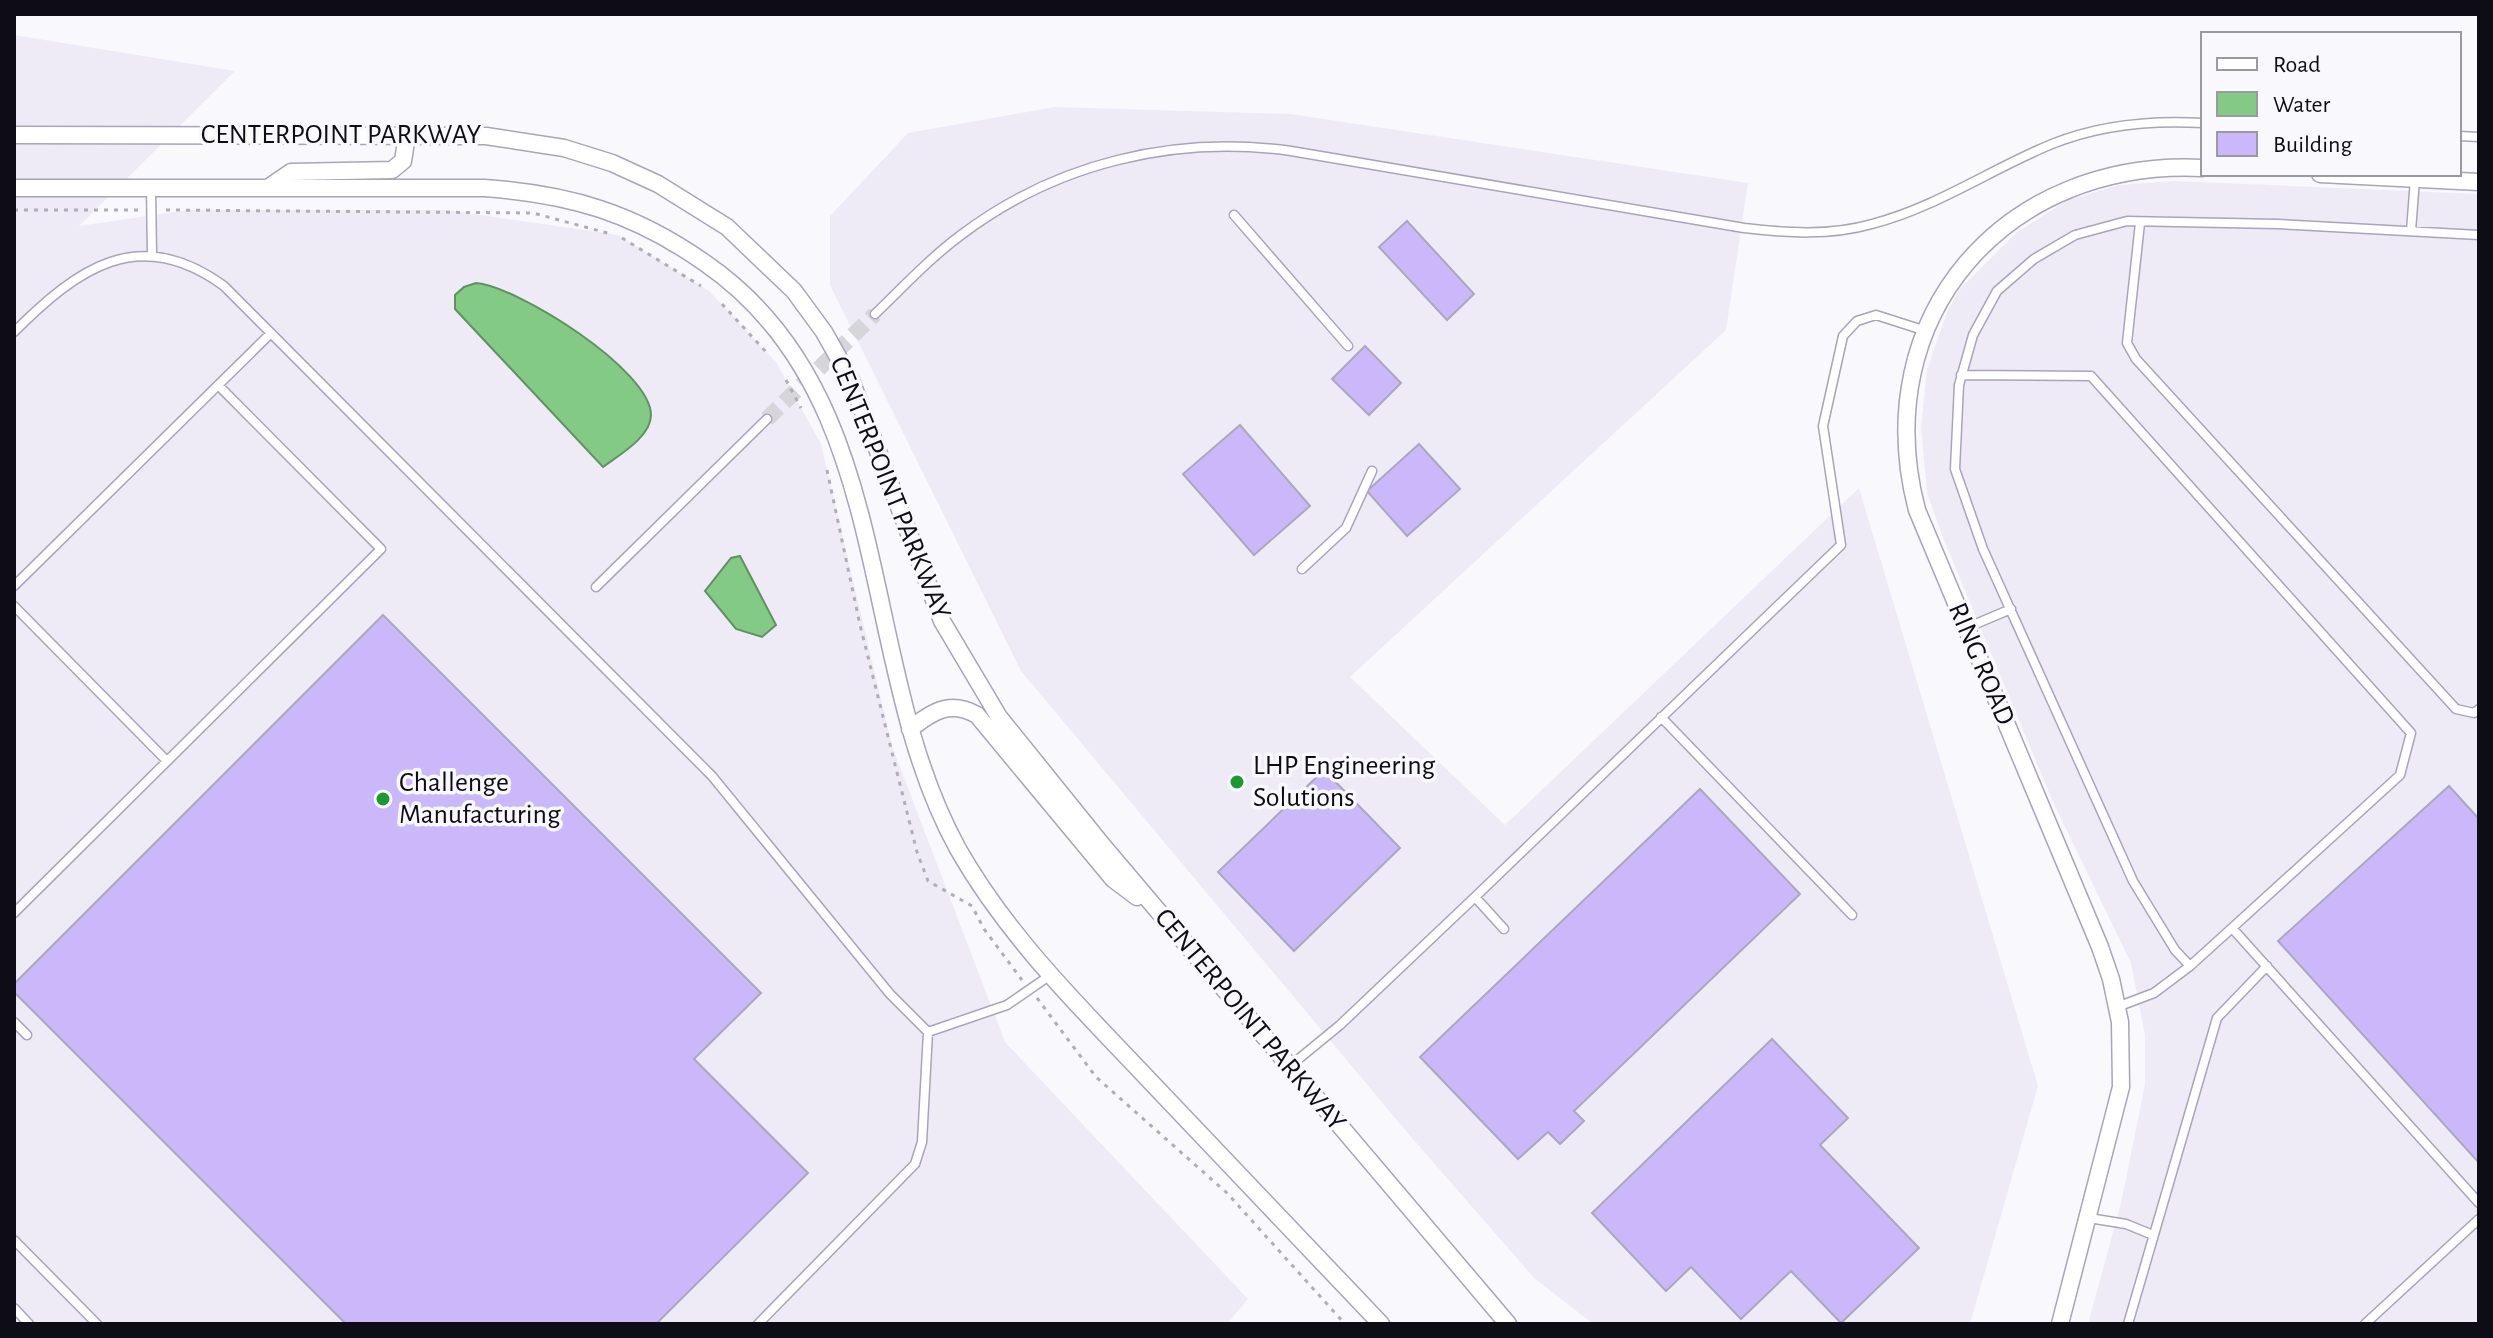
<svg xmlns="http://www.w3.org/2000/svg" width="2493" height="1338" font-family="'Alegreya Sans',sans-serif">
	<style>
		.built { fill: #eeebf7 }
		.water { fill: #83ca85; stroke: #609163; stroke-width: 2 }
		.building { fill: #cab8fb; stroke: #aca7bd; stroke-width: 2 }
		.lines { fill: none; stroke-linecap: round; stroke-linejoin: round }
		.street-tunnel { stroke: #d6d5da; stroke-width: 16; stroke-dasharray: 16 8; stroke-linecap: butt }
		.lane-casing { stroke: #a9a4ba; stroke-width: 11 }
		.street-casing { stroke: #a9a4ba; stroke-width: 19 }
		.path { stroke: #b0aeb4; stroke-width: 3; stroke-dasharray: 4 6; stroke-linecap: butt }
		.lane { stroke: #fff; stroke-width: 8 }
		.street { stroke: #fff; stroke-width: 16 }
		.poi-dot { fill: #199a2e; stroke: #f9f8fd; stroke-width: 3 }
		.labels { text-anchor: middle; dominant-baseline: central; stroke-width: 7; stroke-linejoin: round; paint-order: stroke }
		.street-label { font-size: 28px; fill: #0e0c14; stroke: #f9f8fd }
		.poi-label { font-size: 28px; fill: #0e0c14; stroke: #f9f8fd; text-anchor: start }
	</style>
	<rect width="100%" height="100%" fill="#f9f8fd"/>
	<path class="built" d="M 14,35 L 235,71 L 79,226 L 189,210 L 446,210 L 618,235 L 709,291 L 776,362 L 821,444 L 892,746 L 1005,1042 L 1248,1299 L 1227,1324 L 14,1324 Z
		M 1055,107 L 1290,114 L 1748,183 L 1726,330 L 1350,677 L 1505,825 L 1859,488 L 2038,1086 L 1970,1324 L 1593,1324 L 1534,1278 L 1406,1131 L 1021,671 L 830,285 L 830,216 L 908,133 Z
		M 2175,181 L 2479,194 L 2479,1324 L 2088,1324 L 2121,1203 L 2145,1084 L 2145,1035 L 2131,963 L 2053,802 L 1944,540 L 1927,493 L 1921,428 L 1927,370 L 1947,312 L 1959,290 L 2016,233 L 2068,200 L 2119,185 Z"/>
	<path class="water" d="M 476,283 C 517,286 651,370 651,415 C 651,437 619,455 603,467 L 455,309 L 455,295 L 464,287 Z
		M 740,556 L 776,625 L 762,637 L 736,629 L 705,591 L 731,558 Z"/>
	<path class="building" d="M 1407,221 L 1474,294 L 1447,320 L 1379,247 Z
		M 1365,346 L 1401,383 L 1369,415 L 1332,379 Z
		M 1240,425 L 1310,506 L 1254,555 L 1183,474 Z
		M 1419,444 L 1460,489 L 1407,536 L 1367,491 Z
		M 383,615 L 761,993 L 694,1059 L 808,1173 L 656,1324 L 346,1324 L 14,992 L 14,984 Z
		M 1324,770 L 1400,848 L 1294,951 L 1218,872 Z
		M 2449,786 L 2479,819 L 2479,1163 L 2278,941 Z
		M 1700,789 L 1800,894 L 1574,1111 L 1584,1121 L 1560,1144 L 1548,1132 L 1518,1159 L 1420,1057 Z
		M 1772,1039 L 1848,1118 L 1820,1145 L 1919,1248 L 1841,1323 L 1791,1271 L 1741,1319 L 1691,1267 L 1666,1291 L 1592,1213 Z"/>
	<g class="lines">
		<path class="street-tunnel" d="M 767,419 L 875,314"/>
		<defs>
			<path id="lane" d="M 2459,136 L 2479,137
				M 151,188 L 152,255
				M 1234,215 L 1348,346
				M 2140,223 L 2127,343 L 2136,359 L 2456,709 L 2474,713 L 2479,709
				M 2411,231 L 2415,179
				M 875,314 C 903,287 930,258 961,235 C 1056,163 1174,135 1291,151 L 1744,228 C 1787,233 1830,236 1872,224 C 1937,207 1991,169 2052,144 C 2099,125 2152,120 2203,123
				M 14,332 C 78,268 139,224 224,286 L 712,776 L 890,994 L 928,1032 L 1007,1005 L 1049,976
				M 1961,375 L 2091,376 L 2411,733 L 2400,775 L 2232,928
				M 1302,569 L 1346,528 L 1372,471
				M 14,586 L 271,333
				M 596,587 L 767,419
				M 14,606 L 166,760
				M 1966,628 L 2011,609
				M 1661,717 L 1852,915
				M 1475,897 L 1504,929
				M 14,913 L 381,549 L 218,385
				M 2190,966 L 2232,928 L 2479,1203
				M 2117,1007 L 2154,993 L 2190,966 L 2175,950 L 2133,881 L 1983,549 L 1955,469 L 1959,385 L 1973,335 L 1997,291 L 2034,259 L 2075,235 L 2127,221 L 2277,224 L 2479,235
				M 14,1022 L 27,1035
				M 1290,1066 L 1340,1025 L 1475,897 L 1841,545 L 1823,426 L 1843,336 L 1857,321 L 1876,315 L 1926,331
				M 2089,1218 L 2126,1224 L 2153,1235
				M 14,1240 L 97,1324
				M 14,1308 L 29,1324
				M 758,1324 L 915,1164 L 922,1142 L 928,1032
				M 2128,1324 L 2217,1018 L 2267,966
				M 2365,1324 L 2479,1219"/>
			<path id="street" d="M 14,135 L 486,136 L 564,148 L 612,163 L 658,184 L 727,227 L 794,291 L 824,332 L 851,380 L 942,621 L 999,717 L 1103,846 L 1508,1324
				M 2320,174 L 2479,182
				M 269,187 L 291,172 L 392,170 L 403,161 L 407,135
				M 14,188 L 484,188 C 570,194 634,213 705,263 C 900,397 854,661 958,849 C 1008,937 1079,1006 1148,1079 C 1226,1161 1303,1242 1381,1324
				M 910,729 C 933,711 950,700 977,715 L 1113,879 L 1137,897
				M 2060,1324 L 2121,1087 L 2120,1022 L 2111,979 L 2100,947 L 1917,510 C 1866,316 2006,158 2203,168"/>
		</defs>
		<use href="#lane" class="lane-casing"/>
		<use href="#street" class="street-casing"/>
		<path class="path" d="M 14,210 L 138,210
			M 166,210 L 533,213 L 611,234
			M 622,238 L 701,286
			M 722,304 L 768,354
			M 786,380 L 801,408
			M 827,470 L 860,625 L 917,852 L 928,881 L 972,906 L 984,929 L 1022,980
			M 1037,998 L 1096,1077 L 1227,1193 L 1345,1324"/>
		<use href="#lane" class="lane"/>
		<use href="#street" class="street"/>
	</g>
	<g class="poi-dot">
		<circle cx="1237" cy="782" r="8"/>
		<circle cx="383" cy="799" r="8"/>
	</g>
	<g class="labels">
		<g class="street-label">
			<text x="341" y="135">CENTERPOINT PARKWAY</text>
			<text transform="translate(890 488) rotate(68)">CENTERPOINT PARKWAY</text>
			<text transform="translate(1981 664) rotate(67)">RING ROAD</text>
			<text transform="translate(1250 1020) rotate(50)">CENTERPOINT PARKWAY</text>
		</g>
		<g class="poi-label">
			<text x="1253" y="766">LHP Engineering<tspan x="1253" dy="32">Solutions</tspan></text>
			<text x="399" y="783">Challenge<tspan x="399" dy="32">Manufacturing</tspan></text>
		</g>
	</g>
	<rect width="2493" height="1338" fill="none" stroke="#0e0c14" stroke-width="32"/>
	<rect x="2201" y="32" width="260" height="144" fill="#f9f8fd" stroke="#9b9aa0" stroke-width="2"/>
	<rect x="2217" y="58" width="40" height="12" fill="#ffffff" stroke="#9b9aa0" stroke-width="2"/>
	<text x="2273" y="72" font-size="24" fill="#0e0c14">Road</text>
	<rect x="2217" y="92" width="40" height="24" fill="#83ca85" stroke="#9b9aa0" stroke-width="2"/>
	<text x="2273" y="112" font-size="24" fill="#0e0c14">Water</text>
	<rect x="2217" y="132" width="40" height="24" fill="#cab8fb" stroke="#9b9aa0" stroke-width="2"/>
	<text x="2273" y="152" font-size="24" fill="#0e0c14">Building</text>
</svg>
